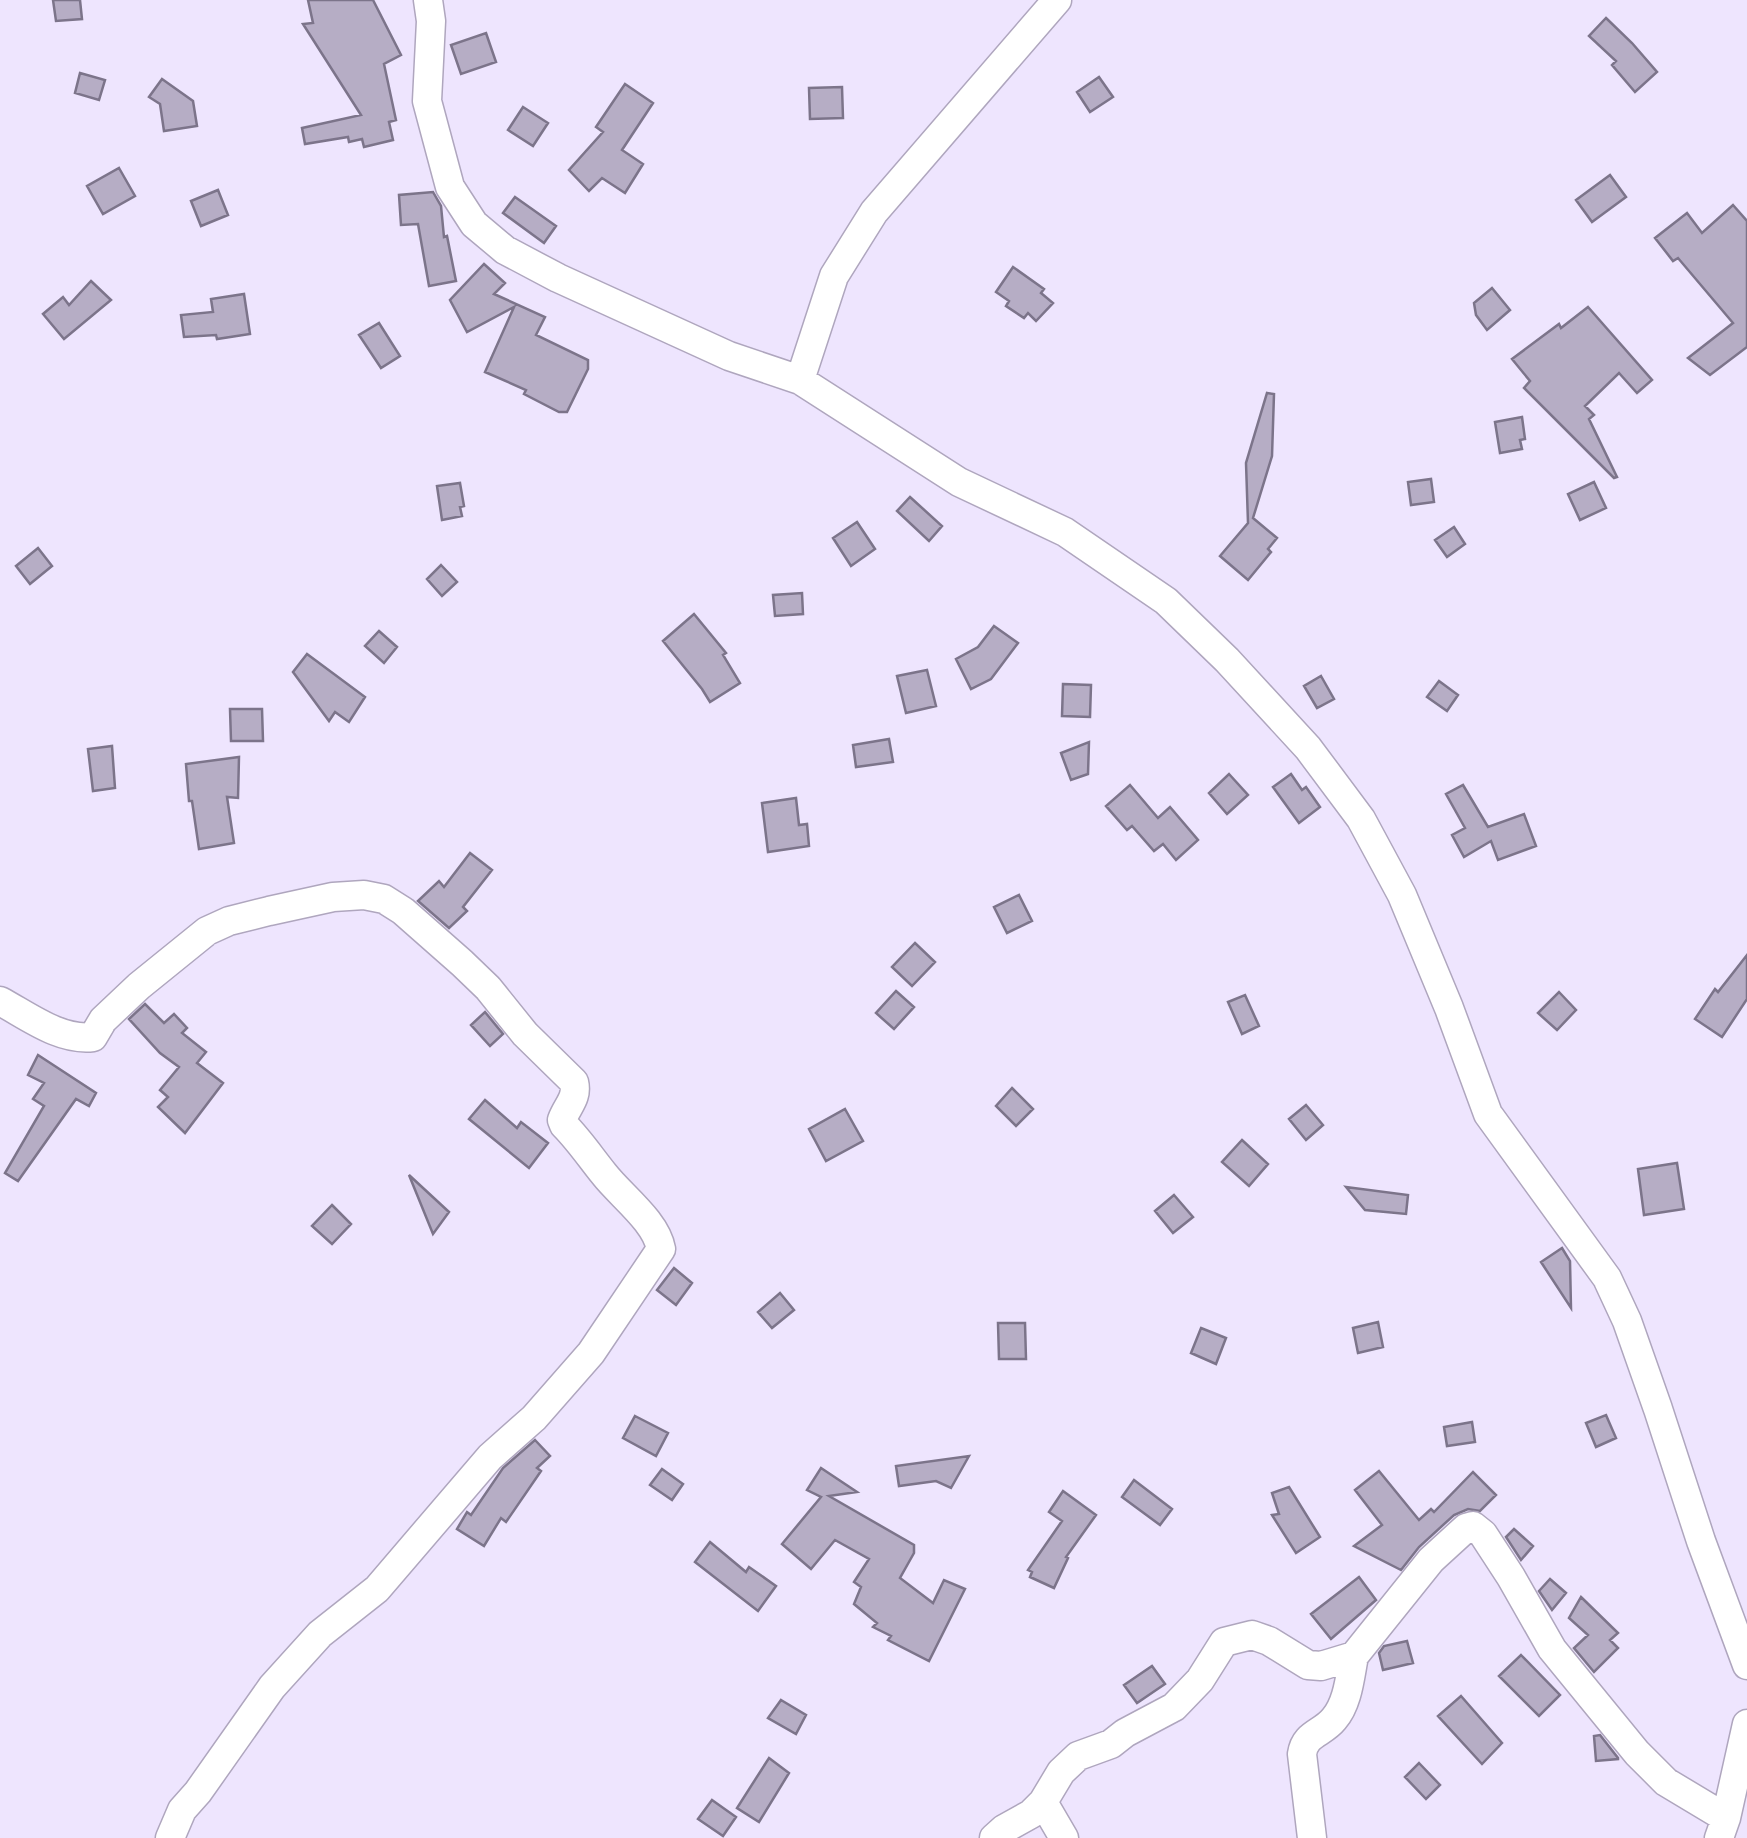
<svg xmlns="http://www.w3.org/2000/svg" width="1747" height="1838" font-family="'Fira Sans',sans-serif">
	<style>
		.building { fill: #b6adc5; stroke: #7c748a; stroke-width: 2.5 }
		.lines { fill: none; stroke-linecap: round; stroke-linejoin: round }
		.minor-casing { stroke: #afa6be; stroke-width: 31 }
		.minor { stroke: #fff; stroke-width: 28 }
	</style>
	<rect width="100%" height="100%" fill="#eee5fe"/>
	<path class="building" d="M 53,0 L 80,0 L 82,19 L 56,21 Z
		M 308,0 L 373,0 L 401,55 L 384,64 L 396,120 L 389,122 L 393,140 L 364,147 L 362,139 L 349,142 L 348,137 L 305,144 L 302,128 L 361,115 L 303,24 L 313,23 Z
		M 1606,18 L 1632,43 L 1657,72 L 1635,92 L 1612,65 L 1616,61 L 1589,36 Z
		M 486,33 L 496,62 L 461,74 L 451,45 Z
		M 80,73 L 105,80 L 99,100 L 75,93 Z
		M 1099,77 L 1113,97 L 1090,112 L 1077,92 Z
		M 162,79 L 193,101 L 197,126 L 164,131 L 160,104 L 149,97 Z
		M 625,84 L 653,103 L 622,150 L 643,164 L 625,193 L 602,178 L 589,191 L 569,170 L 603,132 L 596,127 Z
		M 842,87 L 843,118 L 810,119 L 809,88 Z
		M 523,107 L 548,123 L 533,146 L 508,130 Z
		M 119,168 L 135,196 L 103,214 L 87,186 Z
		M 1610,175 L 1626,197 L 1592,222 L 1576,200 Z
		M 218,190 L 228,215 L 201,226 L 191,201 Z
		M 433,192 L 441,206 L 444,237 L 447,236 L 456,281 L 429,286 L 418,224 L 401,225 L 399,195 Z
		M 515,197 L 556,226 L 544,243 L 503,213 Z
		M 1733,205 L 1747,221 L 1747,347 L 1710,375 L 1688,358 L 1733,323 L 1678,258 L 1673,261 L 1655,238 L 1687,213 L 1702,233 Z
		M 484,264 L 505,283 L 494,294 L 545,317 L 536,335 L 588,360 L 588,369 L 567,412 L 559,412 L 524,394 L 526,390 L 485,372 L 514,307 L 467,332 L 450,300 Z
		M 1013,267 L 1044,289 L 1041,293 L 1053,303 L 1036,321 L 1028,313 L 1024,318 L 1006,306 L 1009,301 L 996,292 Z
		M 91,281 L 111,300 L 64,339 L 43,314 L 63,297 L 69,305 Z
		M 1492,288 L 1510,310 L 1487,330 L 1476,315 L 1474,303 Z
		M 244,294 L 250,334 L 217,339 L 216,335 L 184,337 L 181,315 L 213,312 L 211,299 Z
		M 1588,307 L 1652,380 L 1637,393 L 1619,373 L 1585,406 L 1594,415 L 1589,419 L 1617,477 L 1614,478 L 1524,388 L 1530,381 L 1512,359 L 1559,324 L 1561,328 Z
		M 379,323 L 400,356 L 381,368 L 359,335 Z
		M 1267,393 L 1274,394 L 1272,456 L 1253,518 L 1277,538 L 1268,549 L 1271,552 L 1248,580 L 1220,556 L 1248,523 L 1246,463 Z
		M 1522,417 L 1525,439 L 1520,440 L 1522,449 L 1500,453 L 1495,422 Z
		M 1431,479 L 1434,502 L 1411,505 L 1408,482 Z
		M 1594,482 L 1606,508 L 1580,520 L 1568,494 Z
		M 460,483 L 464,506 L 460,507 L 462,516 L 442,520 L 437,486 Z
		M 910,497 L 942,526 L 929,541 L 897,511 Z
		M 857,522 L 875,549 L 851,566 L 833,538 Z
		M 1454,527 L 1465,544 L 1447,557 L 1435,540 Z
		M 38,548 L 52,566 L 30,584 L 16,566 Z
		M 441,565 L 457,582 L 442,596 L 427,579 Z
		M 802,593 L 803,614 L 775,616 L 773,595 Z
		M 694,614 L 726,653 L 723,655 L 740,683 L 710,702 L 702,689 L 663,641 Z
		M 994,626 L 1018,643 L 991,679 L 971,689 L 956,659 L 978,647 Z
		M 379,631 L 397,647 L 384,663 L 365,646 Z
		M 307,654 L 365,697 L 349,722 L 335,712 L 329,721 L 293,672 Z
		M 927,670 L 936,706 L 906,713 L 897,676 Z
		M 1321,676 L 1334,699 L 1317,708 L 1304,686 Z
		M 1439,681 L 1458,695 L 1447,711 L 1427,697 Z
		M 1063,684 L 1091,685 L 1090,717 L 1062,716 Z
		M 230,709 L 262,709 L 263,741 L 231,741 Z
		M 889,739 L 893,762 L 856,767 L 853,745 Z
		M 1089,742 L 1088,774 L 1071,780 L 1061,753 Z
		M 112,746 L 115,788 L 93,791 L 88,749 Z
		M 239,757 L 238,798 L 227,797 L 234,843 L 199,849 L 192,801 L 189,801 L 186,764 Z
		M 1229,774 L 1248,795 L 1227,814 L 1209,793 Z
		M 1291,774 L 1302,790 L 1306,787 L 1320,807 L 1299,823 L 1273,787 Z
		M 1130,785 L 1158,818 L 1170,807 L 1198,840 L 1176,860 L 1163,844 L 1154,851 L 1132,826 L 1127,830 L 1106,806 Z
		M 1463,785 L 1488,827 L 1524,814 L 1536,846 L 1498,860 L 1491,841 L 1464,857 L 1452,835 L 1465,828 L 1446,794 Z
		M 796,798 L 799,825 L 807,824 L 809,846 L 768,852 L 762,803 Z
		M 470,853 L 492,870 L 463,907 L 467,911 L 449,928 L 418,901 L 439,881 L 444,887 Z
		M 1019,895 L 1032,921 L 1007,933 L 994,907 Z
		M 915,943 L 935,962 L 912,986 L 892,967 Z
		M 1747,955 L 1747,999 L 1722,1037 L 1695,1019 L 1715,989 L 1718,992 Z
		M 896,991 L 914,1007 L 894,1029 L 876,1013 Z
		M 1559,992 L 1576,1010 L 1557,1030 L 1538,1013 Z
		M 1245,995 L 1259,1026 L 1242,1034 L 1228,1002 Z
		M 145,1004 L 164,1023 L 174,1014 L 187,1028 L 182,1033 L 206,1052 L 197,1063 L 223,1083 L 185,1133 L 158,1107 L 168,1097 L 160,1090 L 179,1067 L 160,1053 L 129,1019 Z
		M 485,1012 L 503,1034 L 490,1046 L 471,1025 Z
		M 38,1055 L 96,1093 L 89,1106 L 76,1099 L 18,1181 L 5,1173 L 44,1106 L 33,1099 L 44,1083 L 28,1075 Z
		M 1012,1088 L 1033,1109 L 1016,1126 L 996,1106 Z
		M 485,1100 L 517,1128 L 521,1122 L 548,1143 L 529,1168 L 469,1119 Z
		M 1306,1105 L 1323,1125 L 1306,1140 L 1289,1119 Z
		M 845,1109 L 863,1141 L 826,1161 L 809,1129 Z
		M 1242,1140 L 1268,1164 L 1249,1186 L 1222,1162 Z
		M 1677,1163 L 1684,1209 L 1644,1215 L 1638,1169 Z
		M 409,1175 L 449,1212 L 433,1234 Z
		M 1346,1187 L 1408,1195 L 1406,1214 L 1365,1210 Z
		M 1174,1195 L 1193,1217 L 1173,1233 L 1155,1211 Z
		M 332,1205 L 351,1224 L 332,1244 L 312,1226 Z
		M 1562,1248 L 1570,1261 L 1571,1308 L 1541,1262 Z
		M 674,1268 L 692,1283 L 676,1305 L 657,1290 Z
		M 780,1293 L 794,1310 L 772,1328 L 758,1312 Z
		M 1378,1322 L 1383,1347 L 1358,1353 L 1353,1328 Z
		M 998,1323 L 1025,1323 L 1026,1359 L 999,1359 Z
		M 1201,1328 L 1226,1338 L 1216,1364 L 1191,1353 Z
		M 1606,1415 L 1616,1438 L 1596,1447 L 1586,1423 Z
		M 635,1416 L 668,1433 L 656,1456 L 623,1438 Z
		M 1472,1422 L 1475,1442 L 1447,1446 L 1444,1427 Z
		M 535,1440 L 550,1456 L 537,1468 L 541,1471 L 506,1522 L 501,1518 L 484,1546 L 457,1529 L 467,1512 L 471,1515 L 503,1468 Z
		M 969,1456 L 951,1488 L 936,1481 L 899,1486 L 896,1466 Z
		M 821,1468 L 857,1492 L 829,1496 L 914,1545 L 914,1553 L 900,1578 L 933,1603 L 944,1580 L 965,1589 L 929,1661 L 888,1640 L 891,1636 L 873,1627 L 877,1623 L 854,1604 L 861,1587 L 854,1582 L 869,1559 L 835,1540 L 811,1569 L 782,1544 L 821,1497 L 807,1490 Z
		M 662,1469 L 683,1484 L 672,1500 L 650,1485 Z
		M 1379,1471 L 1419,1520 L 1431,1509 L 1434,1512 L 1473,1472 L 1496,1495 L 1480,1511 L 1468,1509 L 1454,1515 L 1419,1547 L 1401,1570 L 1354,1546 L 1382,1525 L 1355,1490 Z
		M 1134,1480 L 1172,1509 L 1160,1525 L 1122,1497 Z
		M 1289,1487 L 1320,1537 L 1296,1553 L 1272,1515 L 1279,1514 L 1272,1493 Z
		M 1063,1491 L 1096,1515 L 1066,1557 L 1068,1558 L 1054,1588 L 1030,1577 L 1032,1572 L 1028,1570 L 1062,1521 L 1049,1512 Z
		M 1514,1529 L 1533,1546 L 1521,1560 L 1506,1537 Z
		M 710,1542 L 746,1572 L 749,1567 L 776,1586 L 758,1611 L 695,1562 Z
		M 1359,1577 L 1376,1600 L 1331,1639 L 1311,1614 Z
		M 1550,1579 L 1566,1593 L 1552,1610 L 1539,1591 Z
		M 1581,1597 L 1618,1633 L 1610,1640 L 1618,1648 L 1594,1672 L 1574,1648 L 1588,1635 L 1569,1618 Z
		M 1407,1641 L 1413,1663 L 1383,1670 L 1379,1653 L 1384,1646 Z
		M 1521,1655 L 1560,1695 L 1539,1716 L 1499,1676 Z
		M 1152,1666 L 1165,1684 L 1137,1703 L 1124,1685 Z
		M 1461,1696 L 1502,1743 L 1482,1764 L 1438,1716 Z
		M 781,1700 L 806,1715 L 796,1734 L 768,1718 Z
		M 1600,1735 L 1618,1758 L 1618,1759 L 1596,1761 L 1594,1736 Z
		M 769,1758 L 789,1773 L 759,1822 L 737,1808 Z
		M 1419,1763 L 1440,1785 L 1426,1799 L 1405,1777 Z
		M 712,1800 L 736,1817 L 723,1836 L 698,1819 Z"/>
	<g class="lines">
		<defs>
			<path id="minor" d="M 428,0 L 431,21 L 427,101 L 450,187 L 474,224 L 505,250 L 558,278 L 729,356 L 800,380 L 959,482 L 1065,532 L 1166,601 L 1227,660 L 1308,748 L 1361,819 L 1402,895 L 1449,1008 L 1488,1114 L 1607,1278 L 1627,1321 L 1658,1409 L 1701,1541 L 1747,1665
				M 800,380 L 834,276 L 874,212 L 1057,0
				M 0,1001 C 28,1016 60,1041 93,1037 L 103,1020 L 139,986 L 207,931 L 229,921 L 269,911 L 333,897 L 364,895 L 384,899 L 403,911 L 462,963 L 488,988 L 525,1034 L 574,1082 C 578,1098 567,1106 562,1120 L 564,1125 C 579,1140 591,1158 604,1174 C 621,1196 656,1221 661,1249 L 591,1353 L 534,1418 L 490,1457 L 377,1589 L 320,1634 L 272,1687 L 198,1792 L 182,1810 L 170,1838
				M 1043,1802 L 1064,1838
				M 994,1838 L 1004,1829 L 1031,1814 L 1043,1802 L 1061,1772 L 1078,1756 L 1111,1744 L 1125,1733 L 1174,1707 L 1200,1680 L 1224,1642 L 1252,1635 L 1269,1641 L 1308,1665 L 1321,1666 L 1354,1656 L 1431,1560 L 1466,1528 L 1473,1526 L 1483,1534 L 1511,1577 L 1552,1649 L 1637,1753 L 1666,1782 L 1726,1818
				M 1312,1838 L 1302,1754 C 1305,1733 1322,1734 1334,1719 C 1348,1703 1350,1676 1354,1656
				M 1719,1838 L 1726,1818 L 1747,1724"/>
		</defs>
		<use href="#minor" class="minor-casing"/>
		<use href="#minor" class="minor"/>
	</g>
</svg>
